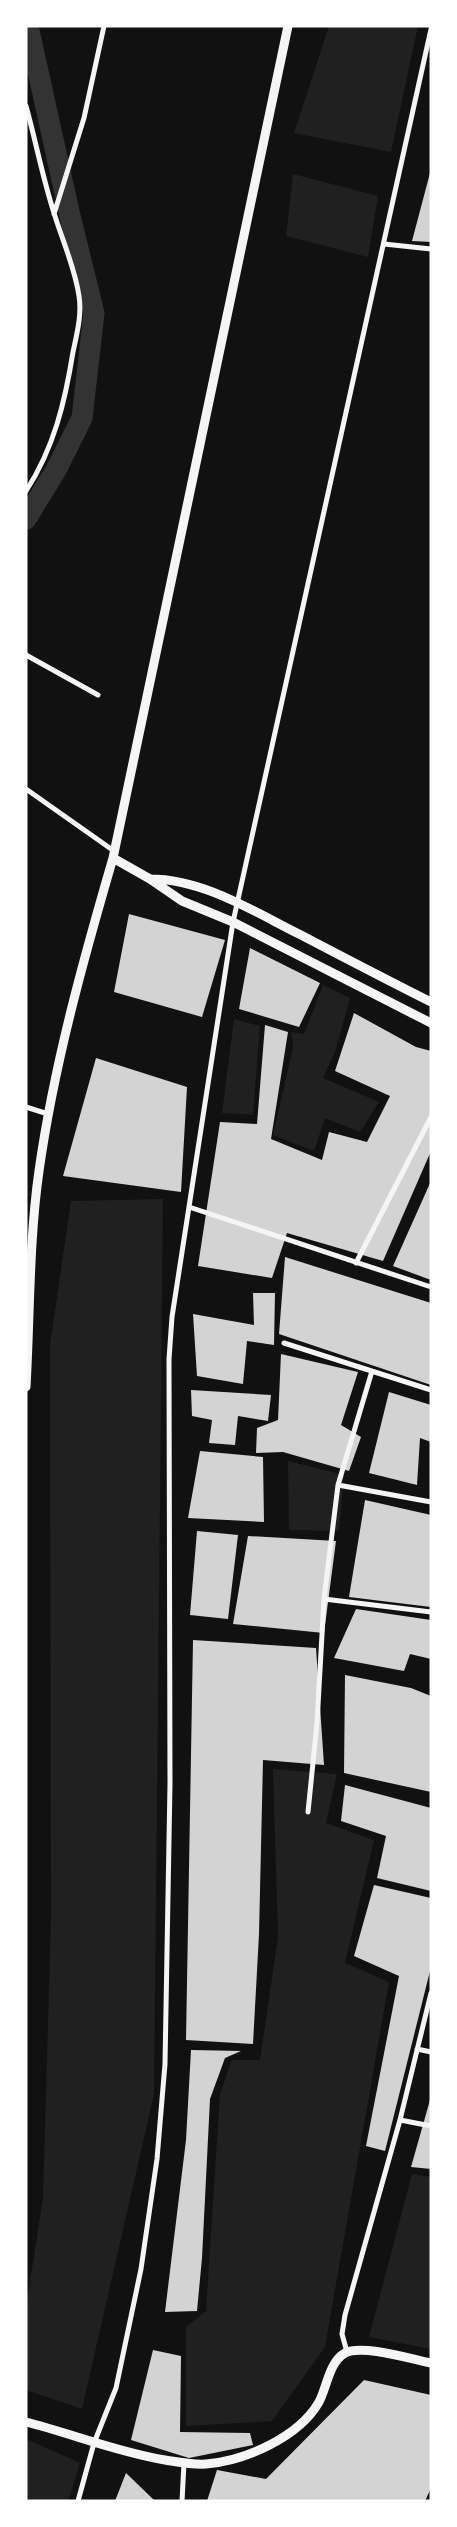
<svg xmlns="http://www.w3.org/2000/svg" width="457" height="2527" font-family="'PT Serif',serif">
	<style>
		.green { fill: #202020 }
		.lines { fill: none; stroke-linecap: round; stroke-linejoin: round }
		.canal { stroke: #333; stroke-width: 21 }
		.building { fill: #d3d3d3 }
		.minor { stroke: #f5f5f5; stroke-width: 5 }
		.tertiary { stroke: #f5f5f5; stroke-width: 9 }
	</style>
	<rect width="100%" height="100%" fill="#111"/>
	<path class="green" d="M 329,26 L 418,26 L 391,152 L 294,133 Z
		M 293,174 L 378,196 L 368,257 L 286,236 Z
		M 323,985 L 350,998 L 335,1052 L 323,1078 L 379,1102 L 360,1132 L 325,1118 L 314,1151 L 273,1135 L 293,1047 L 291,1032 L 304,1034 Z
		M 234,1019 L 260,1026 L 253,1115 L 222,1113 Z
		M 163,1199 L 154,2094 L 82,2409 L 26,2390 L 26,2308 L 43,2198 L 51,1918 L 50,1345 L 71,1201 Z
		M 288,1461 L 344,1475 L 339,1531 L 289,1530 Z
		M 273,1769 L 337,1774 L 326,1823 L 374,1840 L 345,1963 L 389,1982 L 325,2347 L 272,2421 L 186,2426 L 186,2327 L 206,2311 L 220,2094 L 232,2060 L 260,2060 L 278,1937 Z
		M 412,2174 L 431,2177 L 431,2349 L 369,2337 Z
		M 26,2439 L 80,2463 L 68,2501 L 26,2501 Z"/>
	<g class="lines">
		<path class="canal" d="M 26,519 L 56,470 L 82,418 L 94,313 L 70,216 L 28,26"/>
	</g>
	<path class="building" d="M 430,173 L 431,242 L 412,241 Z
		M 129,914 L 225,940 L 202,1017 L 114,992 Z
		M 250,948 L 320,983 L 299,1027 L 239,1009 Z
		M 354,1013 L 416,1047 L 431,1051 L 431,1151 L 383,1261 L 287,1233 L 272,1278 L 198,1266 L 220,1122 L 257,1124 L 265,1025 L 288,1032 L 271,1139 L 322,1160 L 329,1132 L 367,1142 L 390,1096 L 335,1071 Z
		M 96,1058 L 187,1087 L 181,1192 L 63,1176 Z
		M 431,1181 L 431,1280 L 393,1266 Z
		M 285,1257 L 431,1303 L 431,1385 L 279,1334 Z
		M 253,1293 L 275,1293 L 274,1345 L 247,1341 L 243,1384 L 197,1376 L 193,1314 L 254,1325 Z
		M 281,1354 L 358,1372 L 341,1425 L 361,1437 L 349,1471 L 283,1452 L 256,1453 L 257,1428 L 278,1420 Z
		M 191,1390 L 271,1395 L 268,1421 L 238,1416 L 235,1445 L 209,1443 L 212,1420 L 192,1416 Z
		M 389,1392 L 431,1405 L 431,1442 L 420,1438 L 417,1485 L 369,1473 Z
		M 200,1451 L 263,1457 L 264,1522 L 188,1518 Z
		M 365,1500 L 431,1515 L 431,1607 L 349,1597 Z
		M 197,1531 L 238,1535 L 228,1619 L 190,1615 Z
		M 248,1536 L 336,1541 L 324,1633 L 233,1624 Z
		M 356,1609 L 431,1620 L 431,1659 L 410,1654 L 404,1671 L 334,1658 Z
		M 193,1640 L 316,1648 L 324,1765 L 263,1760 L 259,1934 L 253,2044 L 186,2040 Z
		M 345,1675 L 411,1688 L 431,1696 L 431,1792 L 344,1773 Z
		M 345,1785 L 431,1808 L 431,1891 L 377,1878 L 386,1836 L 341,1821 Z
		M 374,1885 L 431,1898 L 431,1967 L 385,2151 L 366,2146 L 399,1976 L 354,1956 Z
		M 191,2050 L 241,2051 L 225,2058 L 210,2099 L 202,2258 L 197,2311 L 165,2312 L 186,2140 Z
		M 430,2100 L 431,2100 L 431,2169 L 411,2167 Z
		M 153,2350 L 181,2356 L 180,2432 L 250,2433 L 253,2445 L 189,2458 L 131,2440 Z
		M 364,2380 L 431,2395 L 431,2488 L 425,2501 L 207,2501 L 217,2470 L 266,2479 Z
		M 126,2473 L 155,2501 L 115,2501 Z"/>
	<g class="lines">
		<path class="minor" d="M 26,106 C 36,142 43,180 55,216 C 63,242 75,268 79,296 C 82,315 77,333 73,352 C 65,402 54,448 26,491
			M 54,214 L 84,118 L 104,26
			M 384,244 L 431,249
			M 26,655 L 98,695
			M 26,789 L 114,851
			M 26,1107 L 48,1114
			M 189,1207 L 431,1287
			M 356,1263 L 431,1117
			M 284,1343 L 431,1390
			M 338,1485 L 431,1502
			M 324,1599 L 431,1612
			M 308,1812 L 317,1723 L 324,1599 L 338,1485 L 372,1371
			M 417,2049 L 431,2052
			M 400,2120 L 431,2126
			M 347,2352 L 342,2334 L 345,2315 L 400,2120 L 431,1993
			M 78,2501 L 94,2443 L 116,2388 L 141,2269 L 157,2159 L 165,2064 L 170,1784 L 169,1359 L 172,1317 L 233,922 L 431,29
			M 182,2501 L 184,2463"/>
		<path class="tertiary" d="M 113,858 L 150,879 L 182,901 L 233,922 L 431,1023
			M 150,879 C 203,879 253,911 299,934 C 343,957 387,980 431,1002
			M 26,1387 C 30,1317 29,1240 39,1171 C 54,1065 83,961 113,858 L 288,26
			M 26,2422 C 73,2434 117,2452 165,2460 C 178,2462 193,2465 206,2464 C 245,2461 299,2437 319,2402 C 327,2387 329,2362 345,2353 C 362,2344 411,2359 431,2363"/>
	</g>
	<rect width="457" height="2527" fill="none" stroke="#ffffff" stroke-width="55"/>
</svg>
